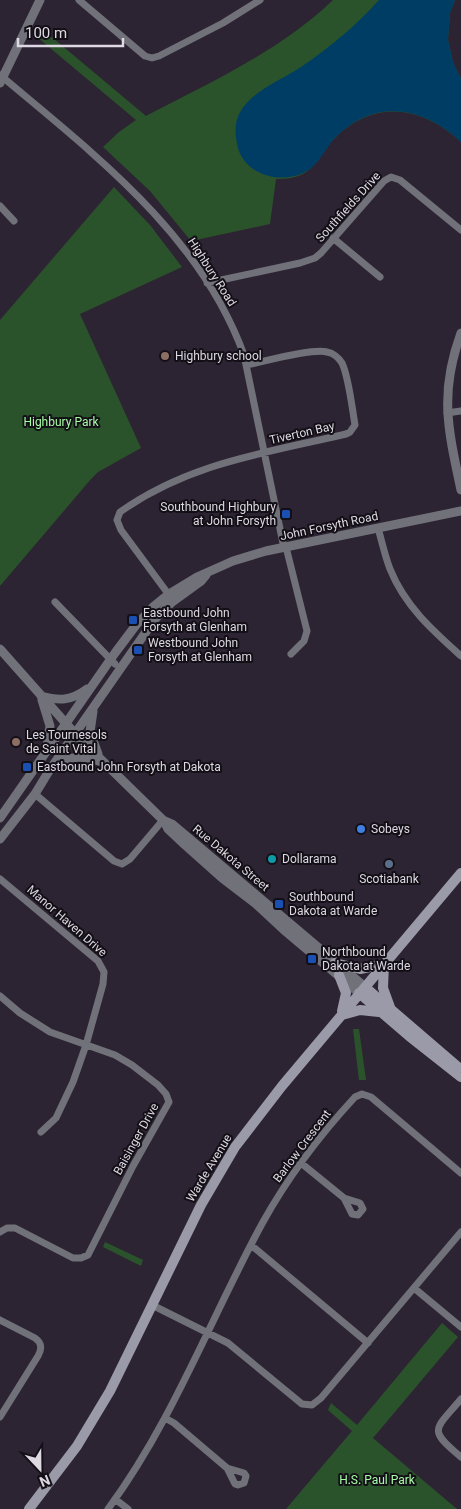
<svg xmlns="http://www.w3.org/2000/svg" width="461" height="1509" font-family="Roboto,sans-serif">
	<style>
		.green { fill: #2b532b }
		.water { fill: #003d65 }
		.lines { fill: none; stroke-linecap: round; stroke-linejoin: round }
		.minor { stroke: #71717a; stroke-width: 7 }
		.tertiary { stroke: #71717a; stroke-width: 9 }
		.secondary { stroke: #9b9aa8; stroke-width: 10 }
		.education-dot { fill: #8d6e63; stroke: #130f16; stroke-width: 2 }
		.transit-dot { fill: #1a4fb4; stroke: #130f16; stroke-width: 2 }
		.shop-dot { fill: #3f7fe0; stroke: #130f16; stroke-width: 2 }
		.culture-dot { fill: #0f9aa8; stroke: #130f16; stroke-width: 2 }
		.service-dot { fill: #5c6f8a; stroke: #130f16; stroke-width: 2 }
		.labels { text-anchor: middle; dominant-baseline: central; stroke-width: 4; stroke-linejoin: round; paint-order: stroke }
		.street-label { font-size: 12px; fill: #ded8e2; stroke: #130f16 }
		.poi-label { font-size: 12px; fill: #ded8e2; stroke: #130f16; text-anchor: start }
		.park-label { font-size: 12px; fill: #a6fba5; stroke: #130f16 }
	</style>
	<rect width="100%" height="100%" fill="#2d2433"/>
	<path class="green" d="M 333,0 L 455,0 L 450,13 L 448,40 L 453,62 L 461,79 L 461,142 C 425,108 377,98 338,135 C 315,157 316,180 276,179 L 270,224 L 191,241 L 150,191 L 103,147 L 119,132 L 136,120 L 37,37 L 41,28 L 146,116 C 211,82 280,51 333,0 Z
		M 114,187 L 150,225 L 182,267 L 80,314 L 141,448 L 98,472 L 91,479 L 0,586 L 0,320 Z
		M 353,1029 L 359,1029 L 366,1080 L 359,1080 Z
		M 105,1242 L 143,1260 L 141,1266 L 103,1247 Z
		M 442,1323 L 458,1337 L 373,1438 L 457,1509 L 286,1509 L 352,1431 L 328,1410 L 331,1403 L 357,1425 Z"/>
	<path class="water" d="M 379,0 L 455,0 L 450,13 L 448,40 L 453,62 L 461,79 L 461,142 C 425,108 378,98 339,134 C 327,144 322,160 310,169 C 287,186 246,177 238,148 C 234,132 234,118 245,105 C 259,88 283,79 301,67 C 329,48 357,25 379,0 Z"/>
	<g class="lines">
		<path class="minor" d="M 79,0 L 145,56 L 152,58 L 159,56 L 223,23 L 260,0
			M 0,75 C 95,155 200,234 244,355 L 284,548
			M 0,206 L 14,221
			M 333,238 L 380,277
			M 207,283 L 300,263 L 315,258 L 321,253 L 384,181 L 391,177 L 400,180 L 461,230
			M 447,413 L 461,411
			M 378,528 C 382,542 385,556 390,569 C 405,606 432,630 461,656
			M 286,547 L 307,631 L 304,641 L 291,654
			M 172,599 L 121,530 L 117,520 L 120,512 C 189,463 265,453 346,434 L 350,432 L 355,425 C 352,408 349,378 342,363 C 339,358 333,353 327,352 C 312,348 263,362 246,365
			M 55,602 L 115,664
			M 35,794 L 114,861 L 122,864 L 130,859 L 163,820
			M 0,879 L 98,961 L 104,972 L 103,984 L 86,1045 L 73,1082 L 56,1118 L 41,1132
			M 0,996 L 20,1013 L 50,1032 L 115,1055 L 132,1065 L 158,1085 L 166,1094 L 169,1102 L 133,1166 L 88,1255 L 81,1258 L 73,1258 L 15,1228 L 7,1228 L 0,1232
			M 301,1163 L 344,1198 L 352,1214 L 358,1215 L 363,1209 L 360,1203 L 344,1198
			M 251,1245 L 368,1343
			M 414,1288 L 461,1327
			M 152,1305 L 228,1343 L 302,1404 L 312,1405 L 321,1398 L 461,1232
			M 0,1320 L 35,1338 C 42,1343 42,1349 38,1356 L 0,1417
			M 461,1399 C 435,1430 427,1429 461,1457
			M 165,1418 L 174,1423 L 227,1468 L 235,1484 L 238,1485 L 244,1483 L 246,1476 L 244,1473 L 227,1468
			M 115,1499 L 128,1509
			M 108,1509 C 173,1421 211,1317 263,1222 C 288,1177 320,1135 355,1097 L 362,1094 L 371,1097 L 461,1173"/>
		<path class="tertiary" d="M 0,83 L 40,0
			M 461,333 C 439,393 448,429 461,490
			M 0,649 L 78,737 L 163,820 L 172,824 L 365,987
			M 41,696 C 59,701 71,701 87,689
			M 42,700 L 50,726 L 47,746
			M 93,711 L 90,732 L 98,754
			M 55,766 C 71,755 84,755 102,762
			M 0,818 L 115,653 L 136,625 L 153,607 L 169,594 L 197,577 L 233,561 L 266,551 L 461,511
			M 165,823 L 168,829 L 185,845 L 222,878 L 256,904 L 284,930 L 359,993
			M 0,839 L 35,794 L 49,771 L 155,619 L 172,602 L 201,581 L 206,575"/>
		<path class="secondary" d="M 335,963 L 360,969 L 384,964
			M 384,964 L 383,988 L 391,1010
			M 339,975 L 346,993 L 342,1011
			M 365,987 L 459,1068
			M 359,993 L 409,1036 L 461,1077
			M 342,1015 L 360,1010 L 379,1012
			M 29,1509 L 77,1446 L 110,1391 L 201,1205 L 235,1147 L 282,1086 L 461,873"/>
	</g>
	<g class="education-dot">
		<circle cx="165" cy="356" r="5"/>
		<circle cx="16" cy="742" r="5"/>
	</g>
	<g class="transit-dot">
		<rect x="281" y="509" width="10" height="10" rx="2.5"/>
		<rect x="128" y="615" width="10" height="10" rx="2.5"/>
		<rect x="133" y="645" width="10" height="10" rx="2.5"/>
		<rect x="22" y="762" width="10" height="10" rx="2.5"/>
		<rect x="274" y="899" width="10" height="10" rx="2.5"/>
		<rect x="307" y="954" width="10" height="10" rx="2.5"/>
	</g>
	<circle class="shop-dot" cx="361" cy="829" r="5"/>
	<circle class="culture-dot" cx="272" cy="859" r="5"/>
	<circle class="service-dot" cx="389" cy="864" r="5"/>
	<g class="labels">
		<g class="street-label">
			<text transform="translate(348 207) rotate(-48)">Southfields Drive</text>
			<text transform="translate(212 272) rotate(57)">Highbury Road</text>
			<text transform="translate(302 433) rotate(-13)">Tiverton Bay</text>
			<text transform="translate(329 526) rotate(-12)">John Forsyth Road</text>
			<text transform="translate(231 858) rotate(40)">Rue Dakota Street</text>
			<text transform="translate(67 921) rotate(41)">Manor Haven Drive</text>
			<text transform="translate(136 1139) rotate(-61)">Baisinger Drive</text>
			<text transform="translate(302 1146) rotate(-53)">Barlow Crescent</text>
			<text transform="translate(209 1168) rotate(-59)">Warde Avenue</text>
		</g>
		<g class="poi-label">
			<text x="175" y="356">Highbury school</text>
			<text x="276" y="507" text-anchor="end">Southbound Highbury<tspan x="276" dy="14">at John Forsyth</tspan></text>
			<text x="143" y="613">Eastbound John<tspan x="143" dy="14">Forsyth at Glenham</tspan></text>
			<text x="148" y="643">Westbound John<tspan x="148" dy="14">Forsyth at Glenham</tspan></text>
			<text x="26" y="735">Les Tournesols<tspan x="26" dy="14">de Saint Vital</tspan></text>
			<text x="37" y="767">Eastbound John Forsyth at Dakota</text>
			<text x="371" y="829">Sobeys</text>
			<text x="282" y="859">Dollarama</text>
			<text x="389" y="879" text-anchor="middle">Scotiabank</text>
			<text x="289" y="897">Southbound<tspan x="289" dy="14">Dakota at Warde</tspan></text>
			<text x="322" y="952">Northbound<tspan x="322" dy="14">Dakota at Warde</tspan></text>
		</g>
		<g class="park-label">
			<text x="61" y="422">Highbury Park</text>
			<text x="377" y="1480">H.S. Paul Park</text>
		</g>
	</g>
	<g transform="translate(40 1469) rotate(158)" stroke="#130f16" stroke-width="4" paint-order="stroke">
	<path d="M0-4L9 19L0 12L-9 19Z" fill="#ded8e2"/>
	<text y="-8" font-size="14" font-weight="bold" text-anchor="middle" fill="#ded8e2">N</text>
	</g>
	<path d="M18 38v8h105v-8" fill="none" stroke="#ded8e2" stroke-width="2.5"/>
	<text x="25" y="38" font-size="15" fill="#ded8e2" stroke="#130f16" stroke-width="4" paint-order="stroke">100 m</text>
</svg>
